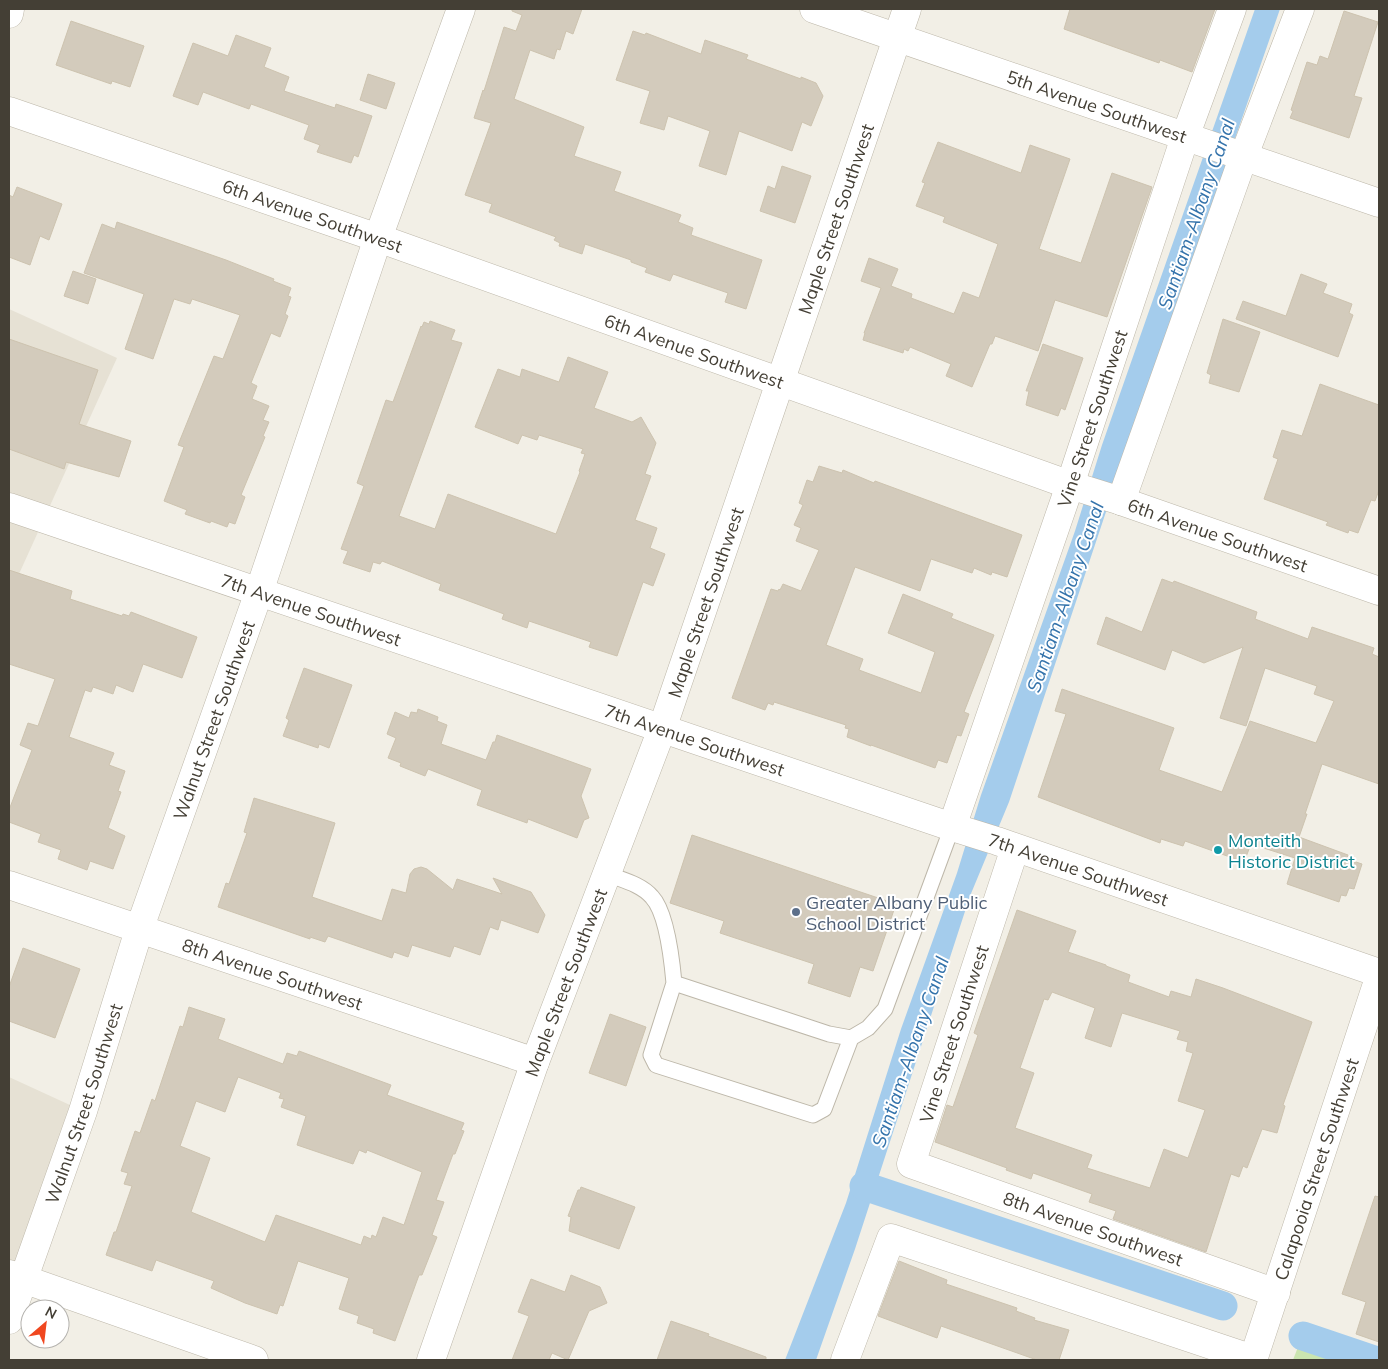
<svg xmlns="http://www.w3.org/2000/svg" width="1388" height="1369" font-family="Mulish,sans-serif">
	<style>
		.residential { fill: #e6e1d4 }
		.green { fill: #cbe5b0 }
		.water { fill: #a4ccec }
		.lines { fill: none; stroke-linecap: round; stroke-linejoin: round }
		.canal { stroke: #a4ccec; stroke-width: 29 }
		.building { fill: #d3cbbc; stroke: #cdc3af; fill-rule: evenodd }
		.service-casing { stroke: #bdb7a9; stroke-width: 17 }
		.minor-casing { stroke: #bdb7a9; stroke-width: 29 }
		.tertiary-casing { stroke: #bdb7a9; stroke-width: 29 }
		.service { stroke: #fff; stroke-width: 15 }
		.minor { stroke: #fff; stroke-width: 28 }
		.tertiary { stroke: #fff; stroke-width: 28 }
		.culture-dot { fill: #0f9aa8; stroke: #fff; stroke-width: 2 }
		.service-dot { fill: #5c6f8a; stroke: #fff; stroke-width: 2 }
		.labels { text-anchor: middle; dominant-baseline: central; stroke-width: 4; stroke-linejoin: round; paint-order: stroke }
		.street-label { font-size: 18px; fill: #443f35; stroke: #fff }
		.culture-label { font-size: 18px; fill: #0d838f; stroke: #fff; text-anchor: start }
		.service-label { font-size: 18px; fill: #4e5e75; stroke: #fff; text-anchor: start }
		.water-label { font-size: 19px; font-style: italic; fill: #3473ab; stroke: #fff }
	</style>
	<rect width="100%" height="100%" fill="#f2efe6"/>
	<path class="residential" d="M 9,309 L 117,358 L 9,596 Z
		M 9,1077 L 83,1111 L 23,1279 L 9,1274 Z"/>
	<path class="green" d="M 1301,1339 L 1362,1360 L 1293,1360 Z"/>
	<path class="water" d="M 1255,9 L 1280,9 L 1125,455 L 1009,802 L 970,896 L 855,1249 L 816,1360 L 785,1360 L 846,1203 L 901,1029 L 957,873 L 981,795 L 1075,531 L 1102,445 Z"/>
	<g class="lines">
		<path class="canal" d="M 864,1186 L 1223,1306
			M 1303,1336 L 1374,1360"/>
	</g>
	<path class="building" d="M 512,9 L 582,9 L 573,34 L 566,31 L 560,50 L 557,49 L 554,59 L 530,50 L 514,99 L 584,127 L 574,156 L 621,172 L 614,191 L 681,215 L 678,222 L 693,228 L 691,235 L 762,260 L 746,309 L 725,302 L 728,293 L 673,274 L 670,281 L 645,272 L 647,268 L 631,262 L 631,260 L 585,244 L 582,254 L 559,246 L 560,243 L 554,240 L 556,237 L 489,212 L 492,204 L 465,195 L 491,123 L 474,118 L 483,90 L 484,91 L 504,27 L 516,31 L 522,15 L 512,11 Z
		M 1070,9 L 1215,9 L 1192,72 L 1160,60 L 1159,63 L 1064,29 Z
		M 1344,11 L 1378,22 L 1354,96 L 1362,98 L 1349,138 L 1290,118 L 1293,111 L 1291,110 L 1307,62 L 1317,65 L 1320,56 L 1328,59 Z
		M 71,21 L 144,46 L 130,87 L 112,81 L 111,84 L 56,65 Z
		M 633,31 L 645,35 L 646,33 L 701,54 L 705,40 L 748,55 L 746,59 L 801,79 L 801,77 L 816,83 L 823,96 L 811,126 L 802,122 L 792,151 L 739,131 L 726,175 L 699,166 L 710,131 L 668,116 L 664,130 L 640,123 L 650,91 L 616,80 Z
		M 236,35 L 271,48 L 264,67 L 289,77 L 284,91 L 335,108 L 336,104 L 372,116 L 358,157 L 354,155 L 351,163 L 317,152 L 320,145 L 304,139 L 309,125 L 251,104 L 249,109 L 203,92 L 198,105 L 173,96 L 193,43 L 228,56 Z
		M 368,74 L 395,83 L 386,109 L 360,100 Z
		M 938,142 L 1021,173 L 1030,145 L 1070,159 L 1039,249 L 1081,263 L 1112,173 L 1152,187 L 1107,317 L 1055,300 L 1038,351 L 995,336 L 992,344 L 990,344 L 972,387 L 946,376 L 951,364 L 910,347 L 908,351 L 904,349 L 903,353 L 863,340 L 865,333 L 864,333 L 881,288 L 861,281 L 869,258 L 898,269 L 891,286 L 912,294 L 911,298 L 954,314 L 963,292 L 979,298 L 998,244 L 943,222 L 945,217 L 916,206 L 925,183 L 922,182 Z
		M 782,166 L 811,176 L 795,223 L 760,211 L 768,186 L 775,189 Z
		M 17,187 L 62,204 L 49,240 L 40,236 L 30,265 L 9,257 L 9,195 L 13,197 Z
		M 117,222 L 226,260 L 274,279 L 273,281 L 291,288 L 288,296 L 291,297 L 285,314 L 288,316 L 280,337 L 271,333 L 251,383 L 257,386 L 252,399 L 269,406 L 263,420 L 269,422 L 263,436 L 265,437 L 241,495 L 245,497 L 235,524 L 229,522 L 227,527 L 211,521 L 210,523 L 185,514 L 187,510 L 164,501 L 184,447 L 178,445 L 214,356 L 223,359 L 240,315 L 192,299 L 190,304 L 174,299 L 153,359 L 125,349 L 144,294 L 84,273 L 102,224 L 115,229 Z
		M 73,271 L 96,279 L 88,304 L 64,296 Z
		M 1301,274 L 1327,284 L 1323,293 L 1352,304 L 1349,313 L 1353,315 L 1338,357 L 1236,319 L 1243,301 L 1286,316 Z
		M 1223,319 L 1260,332 L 1239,392 L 1209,383 L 1211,375 L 1207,373 Z
		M 430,321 L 455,330 L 451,340 L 462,343 L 399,516 L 435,529 L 448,494 L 556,534 L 580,472 L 579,471 L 585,454 L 581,453 L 583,449 L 539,435 L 537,440 L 522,435 L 518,444 L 475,427 L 498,369 L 520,377 L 522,369 L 559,382 L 568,357 L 608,372 L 594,408 L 632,422 L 641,417 L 656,443 L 645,474 L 651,476 L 635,520 L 657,528 L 650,548 L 665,554 L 653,586 L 643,582 L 617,656 L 589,647 L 591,642 L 529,621 L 527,628 L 502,619 L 504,614 L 439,590 L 441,584 L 382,561 L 380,564 L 373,562 L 370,572 L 343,563 L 348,551 L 341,549 L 364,486 L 357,483 L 386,400 L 393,402 L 421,326 L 422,327 L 424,322 L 429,324 Z
		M 9,339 L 98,370 L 79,424 L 131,441 L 119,477 L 66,462 L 64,469 L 9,449 Z
		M 1043,344 L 1083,358 L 1065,410 L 1061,408 L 1058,416 L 1026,405 L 1029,391 L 1026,391 Z
		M 1320,384 L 1379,405 L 1379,490 L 1375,501 L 1371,500 L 1358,533 L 1349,530 L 1348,533 L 1326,525 L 1328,522 L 1264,499 L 1278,459 L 1273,457 L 1282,430 L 1302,436 Z
		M 819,466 L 842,473 L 843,470 L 874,483 L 875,481 L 1022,535 L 1007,577 L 992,572 L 991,575 L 974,568 L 972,573 L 931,559 L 920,591 L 855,567 L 826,645 L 863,659 L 859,670 L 921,693 L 935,652 L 888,633 L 903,594 L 953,614 L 951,618 L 994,635 L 964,712 L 969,714 L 961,736 L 957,735 L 947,763 L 938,760 L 935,768 L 871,745 L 871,746 L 847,737 L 849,729 L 845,728 L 846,725 L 774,702 L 773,705 L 768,703 L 765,710 L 732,698 L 771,589 L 778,591 L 779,589 L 780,590 L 783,584 L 801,591 L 819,550 L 796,541 L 801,528 L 794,525 L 803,505 L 799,503 L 807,480 L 813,482 Z
		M 9,570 L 72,591 L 70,599 L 122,616 L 123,614 L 129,616 L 131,612 L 197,637 L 182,678 L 143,664 L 133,692 L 116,685 L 113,694 L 93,687 L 91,692 L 85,690 L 69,737 L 114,753 L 109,765 L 125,771 L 118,791 L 121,792 L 108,828 L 125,836 L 113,869 L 90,861 L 87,870 L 58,859 L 61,850 L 38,842 L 41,834 L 9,822 L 9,810 L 32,750 L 20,745 L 28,723 L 38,726 L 55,679 L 9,664 Z
		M 1162,579 L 1173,583 L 1174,581 L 1257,612 L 1255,619 L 1308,639 L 1312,627 L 1374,648 L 1372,654 L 1379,657 L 1379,784 L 1322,764 L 1305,814 L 1307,814 L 1299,837 L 1348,855 L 1347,859 L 1362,864 L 1354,889 L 1349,888 L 1346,896 L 1341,895 L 1339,902 L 1287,884 L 1295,858 L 1251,844 L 1244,862 L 1185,841 L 1183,846 L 1161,839 L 1160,843 L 1038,797 L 1066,714 L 1055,711 L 1062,689 L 1174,728 L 1159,770 L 1222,792 L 1250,721 L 1316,743 L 1334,701 L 1314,694 L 1317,686 L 1265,668 L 1246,726 L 1220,718 L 1243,647 L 1204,663 L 1172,650 L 1165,670 L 1097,644 L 1106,617 L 1142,632 Z
		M 304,668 L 352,685 L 329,748 L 319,744 L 318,748 L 283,736 L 289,720 L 286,718 Z
		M 418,709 L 438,717 L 437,721 L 447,725 L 441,744 L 486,760 L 493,742 L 495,742 L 497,735 L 591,769 L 581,796 L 589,818 L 584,820 L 577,838 L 528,819 L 527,823 L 477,805 L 482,790 L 428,769 L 425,776 L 400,766 L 401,763 L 388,758 L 396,738 L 387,734 L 395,712 L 409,718 L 411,712 L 417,713 Z
		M 254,798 L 335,823 L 312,897 L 382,921 L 392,889 L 406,893 L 410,874 L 414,869 L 421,867 L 427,869 L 453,890 L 457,879 L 502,894 L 493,878 L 531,892 L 545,915 L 538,933 L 501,920 L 498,930 L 490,927 L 480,955 L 454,946 L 450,957 L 412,945 L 408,957 L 394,952 L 392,958 L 328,936 L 325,942 L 310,937 L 310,939 L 218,907 L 226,883 L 229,884 L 247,833 L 244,832 Z
		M 692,835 L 896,904 L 873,971 L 860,967 L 850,997 L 808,983 L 814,964 L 720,933 L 724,921 L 670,903 Z
		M 1017,910 L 1076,931 L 1068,952 L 1106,965 L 1106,966 L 1130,975 L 1128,982 L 1169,997 L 1171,991 L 1191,997 L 1196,979 L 1223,988 L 1312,1022 L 1283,1105 L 1285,1106 L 1277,1133 L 1262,1129 L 1247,1168 L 1243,1166 L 1239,1177 L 1231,1174 L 1206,1252 L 1113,1219 L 1116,1211 L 1089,1202 L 1092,1194 L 1033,1173 L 1031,1179 L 1006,1170 L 1007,1168 L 935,1142 L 947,1105 L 953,1107 L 978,1035 L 974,1033 ZM 1052,992 L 1095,1008 L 1085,1038 L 1111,1047 L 1122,1013 L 1180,1031 L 1177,1039 L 1188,1042 L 1186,1051 L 1193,1053 L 1178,1101 L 1205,1110 L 1188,1158 L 1164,1149 L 1150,1188 L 1087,1168 L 1092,1155 L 1015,1128 L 1034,1073 L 1020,1068 L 1044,999 L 1048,1000 Z
		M 23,948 L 80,969 L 55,1038 L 9,1021 L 9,987 Z
		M 189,1007 L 225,1019 L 218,1039 L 283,1064 L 287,1053 L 297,1056 L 299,1051 L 391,1085 L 387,1095 L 464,1123 L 461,1130 L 464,1131 L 455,1154 L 453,1154 L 436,1200 L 444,1202 L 432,1235 L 437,1237 L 422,1275 L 419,1275 L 395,1341 L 373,1333 L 374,1329 L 357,1323 L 359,1316 L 339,1309 L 349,1278 L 298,1261 L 283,1306 L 280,1305 L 277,1314 L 245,1303 L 211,1288 L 214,1281 L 156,1260 L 152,1271 L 106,1255 L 114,1232 L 116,1232 L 132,1186 L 124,1184 L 128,1173 L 121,1171 L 135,1131 L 140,1133 L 152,1099 L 155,1101 L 180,1026 L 183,1027 ZM 238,1077 L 281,1093 L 279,1098 L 284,1099 L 281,1107 L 306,1116 L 297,1145 L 353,1164 L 359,1150 L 366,1153 L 367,1150 L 422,1172 L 404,1225 L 383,1217 L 376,1237 L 372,1235 L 371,1239 L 364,1236 L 361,1245 L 276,1215 L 265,1242 L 191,1212 L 210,1158 L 180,1146 L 196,1101 L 225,1112 Z
		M 610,1014 L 646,1027 L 626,1086 L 589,1073 Z
		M 581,1187 L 635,1207 L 619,1249 L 569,1231 L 571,1217 L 568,1216 L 578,1190 L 580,1190 Z
		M 1375,1196 L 1379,1197 L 1379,1342 L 1356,1334 L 1366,1302 L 1342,1294 Z
		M 899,1261 L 947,1280 L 946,1284 L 1017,1308 L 1016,1311 L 1035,1318 L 1034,1320 L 1069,1330 L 1059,1360 L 1037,1360 L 941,1326 L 937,1338 L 878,1316 Z
		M 571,1275 L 600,1287 L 607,1303 L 589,1311 L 568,1360 L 552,1353 L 549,1360 L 512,1360 L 529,1316 L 518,1312 L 531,1279 L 565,1292 Z
		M 671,1321 L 709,1334 L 708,1336 L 766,1357 L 766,1360 L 657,1360 Z"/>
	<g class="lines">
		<defs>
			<path id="service" d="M 607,874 C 622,880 641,884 652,897 C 667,913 672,961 674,983 L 829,1034 L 851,1038 L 868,1028 L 885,1009 L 952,827
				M 674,983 L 651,1055 L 656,1065 L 813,1115 L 824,1109 L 851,1038"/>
			<g id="minor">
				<path id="s1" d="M 814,9 L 1379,203"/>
				<path d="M 9,14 L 10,9"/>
				<path id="s2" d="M 9,111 L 378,238 L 1070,485 L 1121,501 L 1379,591"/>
				<path d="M 1121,501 L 1243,158 L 1300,9"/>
				<path id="s3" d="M 9,507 L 952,827 L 997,841 L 1379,973"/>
				<path id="s4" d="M 952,827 L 1070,485 L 1185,137 L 1232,9"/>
				<path id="s5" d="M 1015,848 L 911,1164 L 1276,1293"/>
				<path id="s6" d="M 9,885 L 535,1062"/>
				<path id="s7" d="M 9,1320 L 83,1111 L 139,930 L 259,592 L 378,238 L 461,9"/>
				<path id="s8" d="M 431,1360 L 535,1062 L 662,729 L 907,9"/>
				<path d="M 845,1360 L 891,1238 L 1253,1359"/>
				<path id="s9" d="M 1253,1360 L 1379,978"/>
			</g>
			<path id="tertiary" d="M 9,1274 L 254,1360"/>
		</defs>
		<use href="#service" class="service-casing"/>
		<use href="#minor" class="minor-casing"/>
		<use href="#tertiary" class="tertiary-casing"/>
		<use href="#service" class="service"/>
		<use href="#minor" class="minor"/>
		<use href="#tertiary" class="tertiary"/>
	</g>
	<circle class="culture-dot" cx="1218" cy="850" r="5"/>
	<circle class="service-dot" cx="796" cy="912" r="5"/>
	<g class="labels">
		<g class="street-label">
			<text stroke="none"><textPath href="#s1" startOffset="299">5th Avenue Southwest</textPath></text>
			<text stroke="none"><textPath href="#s2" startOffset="321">6th Avenue Southwest</textPath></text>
			<text stroke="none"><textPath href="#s8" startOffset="1211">Maple Street Southwest</textPath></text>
			<text stroke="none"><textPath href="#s2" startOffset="726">6th Avenue Southwest</textPath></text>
			<text stroke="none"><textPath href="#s4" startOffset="432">Vine Street Southwest</textPath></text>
			<text stroke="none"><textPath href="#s2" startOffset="1281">6th Avenue Southwest</textPath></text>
			<text stroke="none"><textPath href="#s8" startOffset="806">Maple Street Southwest</textPath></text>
			<text stroke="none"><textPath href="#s3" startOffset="319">7th Avenue Southwest</textPath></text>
			<text stroke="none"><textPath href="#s7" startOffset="634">Walnut Street Southwest</textPath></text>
			<text stroke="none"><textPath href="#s3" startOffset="724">7th Avenue Southwest</textPath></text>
			<text stroke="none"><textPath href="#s3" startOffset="1129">7th Avenue Southwest</textPath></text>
			<text stroke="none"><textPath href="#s6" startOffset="278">8th Avenue Southwest</textPath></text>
			<text stroke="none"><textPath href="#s8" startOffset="401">Maple Street Southwest</textPath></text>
			<text transform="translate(954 1034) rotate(-72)">Vine Street Southwest</text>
			<text stroke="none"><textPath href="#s7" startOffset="229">Walnut Street Southwest</textPath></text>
			<text stroke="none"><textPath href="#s9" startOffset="201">Calapooia Street Southwest</textPath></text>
			<text stroke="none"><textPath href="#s5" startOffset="526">8th Avenue Southwest</textPath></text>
		</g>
		<g class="culture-label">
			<text x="1228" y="840">Monteith<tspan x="1228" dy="21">Historic District</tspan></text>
		</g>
		<g class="service-label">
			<text x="806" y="902">Greater Albany Public<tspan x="806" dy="21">School District</tspan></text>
		</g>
		<g class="water-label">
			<text transform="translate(1196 214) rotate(-71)">Santiam-Albany Canal</text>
			<text transform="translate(1065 597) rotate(-71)">Santiam-Albany Canal</text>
			<text transform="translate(910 1052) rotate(-71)">Santiam-Albany Canal</text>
		</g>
	</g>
	<rect width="1388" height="1369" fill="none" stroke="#443f35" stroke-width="20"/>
	<g transform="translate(45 1324) rotate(28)"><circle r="24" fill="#ffffff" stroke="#b4b2ae"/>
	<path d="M0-4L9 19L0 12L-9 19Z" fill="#f0471f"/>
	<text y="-8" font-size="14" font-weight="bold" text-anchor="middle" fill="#443f35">N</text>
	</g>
</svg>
